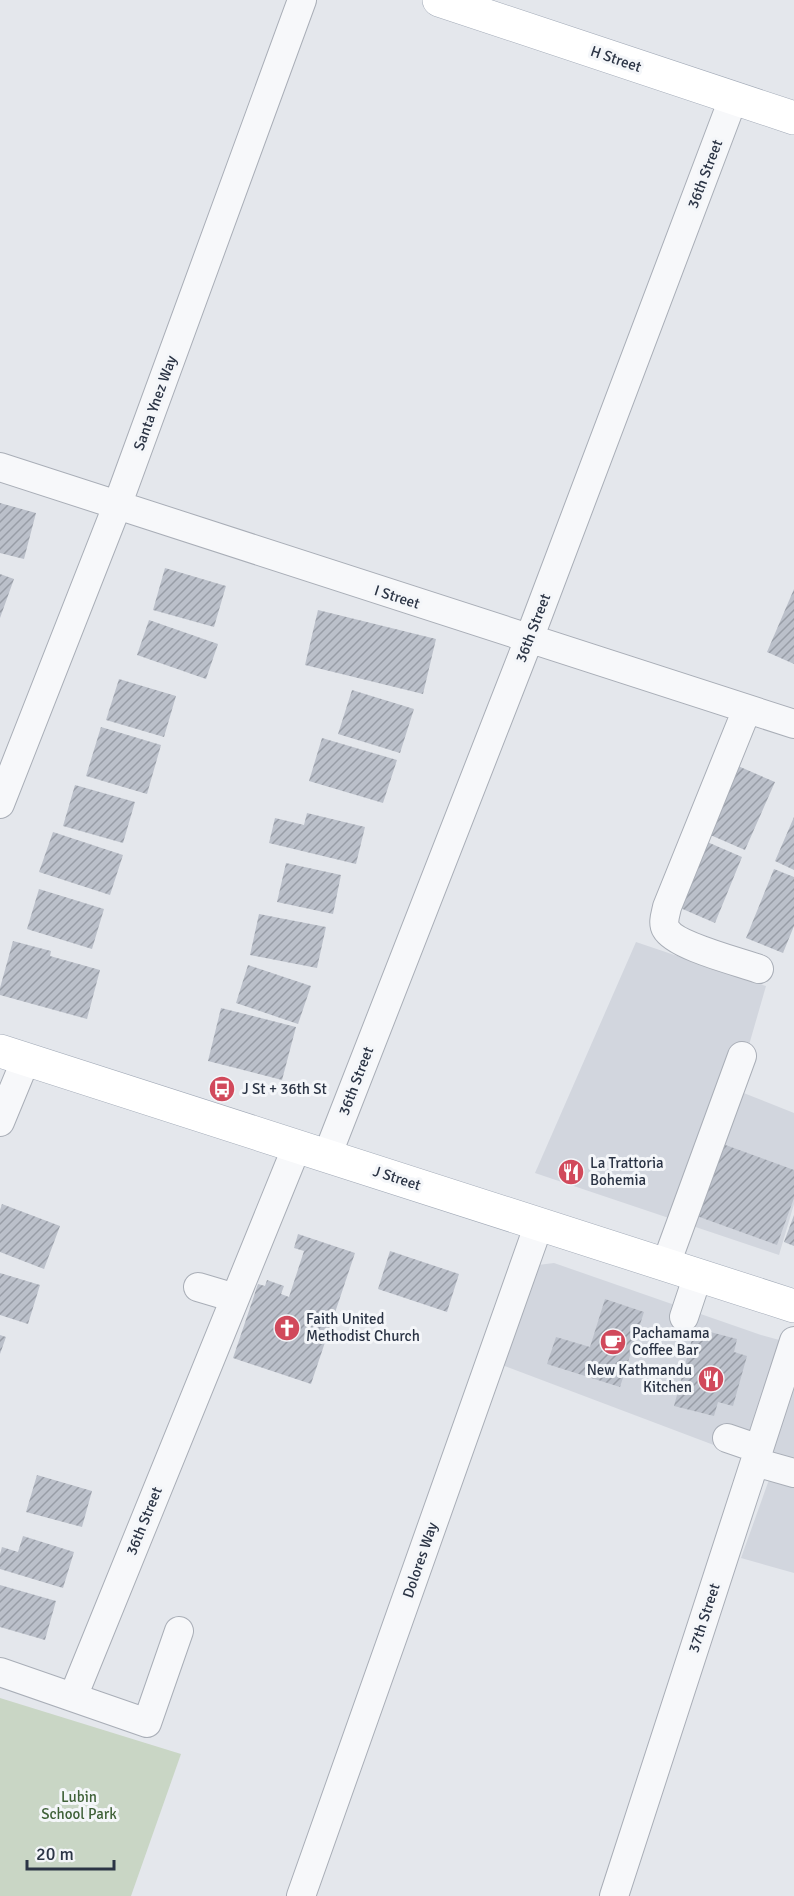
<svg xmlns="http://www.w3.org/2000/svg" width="794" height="1896" font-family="Signika,sans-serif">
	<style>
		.built { fill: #d2d6de }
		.park { fill: #c9d6c5 }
		.building { fill: url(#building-hatch) }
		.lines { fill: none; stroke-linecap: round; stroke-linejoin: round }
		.minor-casing { stroke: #a9aeb7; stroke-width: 30 }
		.major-casing { stroke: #a3abb8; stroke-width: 34 }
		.minor { stroke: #f7f8fa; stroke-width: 28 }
		.major { stroke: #fff; stroke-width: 33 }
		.labels { text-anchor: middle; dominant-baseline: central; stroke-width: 6; stroke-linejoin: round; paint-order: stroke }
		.street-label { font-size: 15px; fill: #2b3445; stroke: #f4f6f9 }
		.poi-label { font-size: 15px; fill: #2b3445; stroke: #f4f6f9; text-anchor: start }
		.park-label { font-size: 15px; fill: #3f6138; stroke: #f4f6f9 }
	</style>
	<defs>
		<pattern id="building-hatch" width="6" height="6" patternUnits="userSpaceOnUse" patternTransform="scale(1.5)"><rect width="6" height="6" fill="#bbc0ca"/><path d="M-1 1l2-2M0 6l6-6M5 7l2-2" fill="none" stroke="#989da6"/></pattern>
	</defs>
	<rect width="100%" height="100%" fill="#e4e7ec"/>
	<path class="built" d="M 636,942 L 766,986 L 736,1090 L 794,1113 L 794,1204 L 779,1255 L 535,1173 Z
		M 554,1263 L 761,1335 L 794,1344 L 794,1573 L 741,1558 L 775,1463 L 727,1450 L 502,1365 L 538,1265 Z"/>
	<path class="park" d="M 0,1698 L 181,1754 L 131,1896 L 0,1896 Z"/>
	<path class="building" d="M 0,503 L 36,513 L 24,559 L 0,553 Z
		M 165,568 L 226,586 L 214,627 L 153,610 Z
		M 0,574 L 14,579 L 0,618 Z
		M 794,589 L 794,664 L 767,652 Z
		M 318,610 L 436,639 L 423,694 L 305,665 Z
		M 149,620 L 218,644 L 206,679 L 137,655 Z
		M 119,679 L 176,696 L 164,737 L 106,720 Z
		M 352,690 L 414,709 L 400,753 L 338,734 Z
		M 101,727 L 161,745 L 147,794 L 86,776 Z
		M 322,738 L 397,760 L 383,803 L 309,781 Z
		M 738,766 L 775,782 L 745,850 L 708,834 Z
		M 75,785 L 135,802 L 123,843 L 63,826 Z
		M 307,813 L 365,827 L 356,864 L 269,843 L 275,818 L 304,825 Z
		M 794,817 L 794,870 L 775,861 Z
		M 53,832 L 123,855 L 110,895 L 39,872 Z
		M 705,841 L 742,857 L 715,923 L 678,907 Z
		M 286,863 L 341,875 L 333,914 L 277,902 Z
		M 774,869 L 794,877 L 794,926 L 783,953 L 746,938 Z
		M 39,889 L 104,909 L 92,949 L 27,929 Z
		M 259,914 L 326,927 L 317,968 L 250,955 Z
		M 13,941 L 51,951 L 50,956 L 100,970 L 87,1019 L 0,995 L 0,988 Z
		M 248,965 L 311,986 L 298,1024 L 236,1003 Z
		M 221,1008 L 296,1027 L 282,1080 L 208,1061 Z
		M 720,1143 L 794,1170 L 794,1198 L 777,1245 L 694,1215 Z
		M 2,1204 L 60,1226 L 44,1269 L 0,1252 L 0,1210 Z
		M 794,1215 L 794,1246 L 784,1242 Z
		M 298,1234 L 355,1253 L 311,1384 L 233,1358 L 258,1284 L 265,1286 L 267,1280 L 284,1286 L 281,1294 L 289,1297 L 304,1251 L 294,1248 Z
		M 390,1251 L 459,1274 L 447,1312 L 378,1289 Z
		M 0,1273 L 40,1285 L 28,1324 L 0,1315 Z
		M 605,1299 L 644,1312 L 620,1387 L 547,1364 L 556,1337 L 590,1347 Z
		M 695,1328 L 737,1339 L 734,1352 L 747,1356 L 733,1406 L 718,1402 L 714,1416 L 674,1406 Z
		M 0,1335 L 6,1337 L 0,1354 Z
		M 37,1475 L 92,1491 L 82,1527 L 26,1512 Z
		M 23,1536 L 74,1552 L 63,1588 L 0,1569 L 0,1554 L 2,1547 L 18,1552 Z
		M 0,1585 L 56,1601 L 45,1640 L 0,1627 Z"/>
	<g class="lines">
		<defs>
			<path id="minor" d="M 0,467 L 794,724
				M 747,709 L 667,907 C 666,913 662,923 666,929 C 675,946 740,962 759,969
				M 0,804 L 117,506 L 302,0
				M 0,1122 L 26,1059
				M 327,1156 L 529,639 L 733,99
				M 666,1264 L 742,1056
				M 198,1287 L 235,1298
				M 684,1317 L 698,1275
				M 727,1438 L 759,1449
				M 755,1462 L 794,1473
				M 0,1672 L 147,1723 L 179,1631
				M 73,1697 L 297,1146
				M 301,1896 L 539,1224
				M 614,1896 L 794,1341"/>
			<path id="major" d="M 439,0 L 794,118
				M 0,1051 L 794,1306"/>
		</defs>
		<use href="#minor" class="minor-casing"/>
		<use href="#major" class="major-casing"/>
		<use href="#minor" class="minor"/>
		<use href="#major" class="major"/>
	</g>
	<defs>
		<symbol id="bus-disc" viewBox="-11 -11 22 22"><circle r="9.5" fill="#d1495b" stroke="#f4f6f9"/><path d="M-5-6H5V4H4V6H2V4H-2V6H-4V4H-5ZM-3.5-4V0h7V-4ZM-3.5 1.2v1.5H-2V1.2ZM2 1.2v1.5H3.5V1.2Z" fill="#fff"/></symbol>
		<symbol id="restaurant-disc" viewBox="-11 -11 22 22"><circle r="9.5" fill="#d1495b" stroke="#f4f6f9"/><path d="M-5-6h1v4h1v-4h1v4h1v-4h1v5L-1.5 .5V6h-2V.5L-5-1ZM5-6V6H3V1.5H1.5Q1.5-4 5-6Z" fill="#fff"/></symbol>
		<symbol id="church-disc" viewBox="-11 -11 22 22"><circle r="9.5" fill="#d1495b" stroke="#f4f6f9"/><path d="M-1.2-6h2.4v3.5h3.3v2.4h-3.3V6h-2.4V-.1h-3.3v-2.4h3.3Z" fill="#fff"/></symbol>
		<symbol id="cafe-disc" viewBox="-11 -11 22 22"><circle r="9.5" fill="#d1495b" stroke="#f4f6f9"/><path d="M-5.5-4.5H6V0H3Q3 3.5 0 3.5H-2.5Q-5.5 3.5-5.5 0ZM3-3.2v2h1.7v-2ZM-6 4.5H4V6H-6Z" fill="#fff"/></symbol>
	</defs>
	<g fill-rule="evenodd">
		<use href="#bus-disc" x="207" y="1074" width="30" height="30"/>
		<use href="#restaurant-disc" x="556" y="1157" width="30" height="30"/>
		<use href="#church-disc" x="272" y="1313" width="30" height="30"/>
		<use href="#cafe-disc" x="598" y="1327" width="30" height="30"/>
		<use href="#restaurant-disc" x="696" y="1364" width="30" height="30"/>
	</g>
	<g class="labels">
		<g class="street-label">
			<text transform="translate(616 59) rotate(19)">H Street</text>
			<text transform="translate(705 174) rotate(-69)">36th Street</text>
			<text transform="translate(155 403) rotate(-70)">Santa Ynez Way</text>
			<text transform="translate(397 597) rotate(18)">I Street</text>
			<text transform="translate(533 628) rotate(-69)">36th Street</text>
			<text transform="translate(356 1081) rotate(-69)">36th Street</text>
			<text transform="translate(397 1178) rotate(18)">J Street</text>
			<text transform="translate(144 1521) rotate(-68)">36th Street</text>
			<text transform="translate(420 1560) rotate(-71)">Dolores Way</text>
			<text transform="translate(704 1618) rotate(-72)">37th Street</text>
		</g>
		<g class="poi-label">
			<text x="242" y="1089">J St + 36th St</text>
			<text x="590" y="1163">La Trattoria<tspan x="590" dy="17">Bohemia</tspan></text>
			<text x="306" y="1319">Faith United<tspan x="306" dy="17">Methodist Church</tspan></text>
			<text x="632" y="1333">Pachamama<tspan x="632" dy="17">Coffee Bar</tspan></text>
			<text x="692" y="1370" text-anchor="end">New Kathmandu<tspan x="692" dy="17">Kitchen</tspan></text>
		</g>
		<g class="park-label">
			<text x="79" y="1797">Lubin<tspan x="79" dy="17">School Park</tspan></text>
		</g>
	</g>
	<path d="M27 1860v9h87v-9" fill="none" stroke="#2b3445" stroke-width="3"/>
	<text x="36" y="1860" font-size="18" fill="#2b3445" stroke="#f4f6f9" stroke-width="4.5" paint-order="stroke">20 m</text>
</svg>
